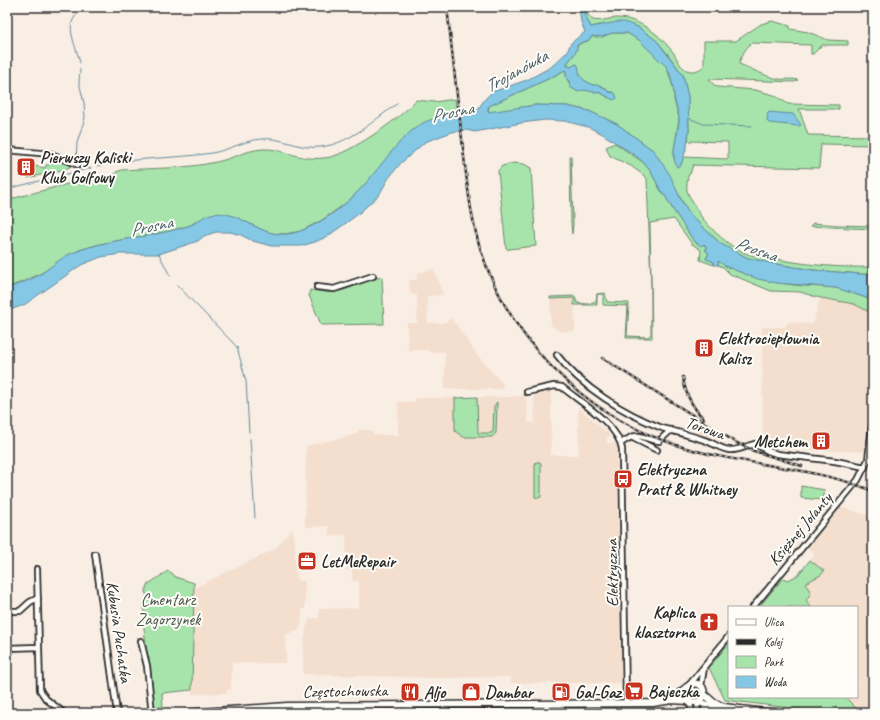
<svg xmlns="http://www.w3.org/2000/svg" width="880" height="720" font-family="Caveat,sans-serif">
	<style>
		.built { fill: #f4dece }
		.green { fill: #a7e4ab; stroke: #69886b }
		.water { fill: #85c8e6; stroke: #61899b }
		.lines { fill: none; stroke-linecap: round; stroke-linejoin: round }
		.stream { stroke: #61899b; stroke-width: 1 }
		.minor-casing { stroke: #2b2b2b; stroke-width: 8 }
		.major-casing { stroke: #2b2b2b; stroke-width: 9 }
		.minor { stroke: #fdfcf7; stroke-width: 4.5 }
		.major { stroke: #fdfcf7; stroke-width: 6 }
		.rail-casing { stroke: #2b2b2b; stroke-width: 2.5 }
		.rail { stroke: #fdfcf7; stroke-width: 1; stroke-dasharray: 3; stroke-linecap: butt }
		.labels { text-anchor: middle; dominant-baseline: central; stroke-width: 4; stroke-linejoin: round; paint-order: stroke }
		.poi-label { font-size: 17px; font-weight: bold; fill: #2b2b2b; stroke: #fdfcf7; text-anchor: start }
		.street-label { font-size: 17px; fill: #2b2b2b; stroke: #fdfcf7 }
		.park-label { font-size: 17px; fill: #4a594b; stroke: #fdfcf7 }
		.water-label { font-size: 18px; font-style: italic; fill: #465a63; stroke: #fdfcf7 }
	</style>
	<rect width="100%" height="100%" fill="#f9eee4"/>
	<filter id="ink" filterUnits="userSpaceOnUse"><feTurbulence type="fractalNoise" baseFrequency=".025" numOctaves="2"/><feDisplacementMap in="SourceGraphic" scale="8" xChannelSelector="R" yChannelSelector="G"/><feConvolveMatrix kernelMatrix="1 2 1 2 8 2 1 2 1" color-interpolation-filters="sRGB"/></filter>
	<g filter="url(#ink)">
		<path class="built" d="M 434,269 L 443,295 L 427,296 L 428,323 L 443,323 L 453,318 L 453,323 L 456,324 L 477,355 L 503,384 L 501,389 L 445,389 L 445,352 L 429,352 L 428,350 L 408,350 L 407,323 L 417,323 L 417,295 L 410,294 L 409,280 L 417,280 L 417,273 Z
			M 574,298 L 575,331 L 560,332 L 551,325 L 550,299 Z
			M 820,298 L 854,304 L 873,314 L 873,350 L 864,452 L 780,449 L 769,447 L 763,439 L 762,327 L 786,327 L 787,322 L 813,324 Z
			M 551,390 L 551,455 L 577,455 L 579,454 L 578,407 L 611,436 L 607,437 L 607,443 L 617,443 L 621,683 L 511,683 L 511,677 L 433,678 L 303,674 L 303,648 L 307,625 L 310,618 L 319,618 L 319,609 L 359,608 L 359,581 L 352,581 L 352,570 L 346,570 L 346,535 L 329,536 L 329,526 L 305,527 L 306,446 L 358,434 L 358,430 L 371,430 L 374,435 L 398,435 L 398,402 L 414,402 L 416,398 L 510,397 L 526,395 L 528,422 L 535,423 L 534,394 Z
			M 696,422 L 709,430 L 710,429 L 720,436 L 715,440 L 697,435 L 695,429 Z
			M 844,508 L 873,517 L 873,713 L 856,713 L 856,708 L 845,697 L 857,697 L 857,607 L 811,607 L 806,600 L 805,583 L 821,575 L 824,571 L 810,560 L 815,554 L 807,548 L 840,509 Z
			M 293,528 L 293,538 L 295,538 L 295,571 L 299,581 L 305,581 L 305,609 L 302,609 L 301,626 L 298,631 L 291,631 L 291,633 L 286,634 L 286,663 L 232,663 L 231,690 L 227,690 L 227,693 L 192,694 L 194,588 L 275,549 Z
			M 577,709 L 577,713 L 501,713 L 501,710 Z"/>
		<path class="green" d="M 585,7 L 588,7 L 588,15 L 593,20 C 602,22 608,18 617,18 C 632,18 644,25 656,34 C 662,39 668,46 673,52 C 679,61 681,72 694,71 C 698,70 702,69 704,65 L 704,41 L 736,41 L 761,24 L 772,21 L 790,26 L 790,29 L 808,32 L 828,40 L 848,41 L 848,45 L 822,45 L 813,54 L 811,54 L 811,45 L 751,43 C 745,49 741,56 739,64 C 752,69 765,76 778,79 C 785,80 792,78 798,80 L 795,82 L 709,79 L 715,86 L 718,87 L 755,90 L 774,95 L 788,104 L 839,105 L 839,109 L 799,109 L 808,135 L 873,136 L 873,145 L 821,144 L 819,168 L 693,165 L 690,174 L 688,175 C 688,180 686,185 687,190 C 687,194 700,215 703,219 C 714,232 728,245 743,252 C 753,257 765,257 776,259 C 808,265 840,268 873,267 L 873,275 L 813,270 L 776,264 L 748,258 L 721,244 L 690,215 L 654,151 L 617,124 L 589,111 L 567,106 L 536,105 L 488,113 L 489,107 L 491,105 L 548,79 L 565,70 L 566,71 C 565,97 597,85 608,98 L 613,92 L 609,92 L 604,87 L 592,85 L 584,80 L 580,76 L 576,64 L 571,67 L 566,65 L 575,53 L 577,46 L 581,43 L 588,41 L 592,37 L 598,37 L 612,33 L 627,33 L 639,40 L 664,62 L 667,68 L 674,90 L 674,100 L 679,118 L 673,157 L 681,165 L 683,157 L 728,159 L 728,142 L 688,141 L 689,130 L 688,97 L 683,75 L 667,53 L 657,41 L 638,27 L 600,25 L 591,27 L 586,18 Z
			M 455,99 L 457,116 L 446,118 L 417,127 L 399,144 L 363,187 L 346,203 L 322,220 L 301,231 L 285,234 L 269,233 L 240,219 L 226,215 L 198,220 L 191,225 L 170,231 L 100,244 L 79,250 L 38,275 L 7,288 L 7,200 L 86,179 L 114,177 L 116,172 L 122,170 C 153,168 185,169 216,162 C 232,159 246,150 263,149 C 279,148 294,157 310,158 C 317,159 328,158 334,156 C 357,148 401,118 416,100 L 434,102 Z
			M 615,143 L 644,163 L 651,172 L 661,191 L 664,194 L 672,208 L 694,241 L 706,246 L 706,251 L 709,253 L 706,258 L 714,262 L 714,265 L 700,260 L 701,250 L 692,244 L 674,219 L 650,223 L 652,338 L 626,338 L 628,306 L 603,305 L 603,294 L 597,294 L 597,305 L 574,305 L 574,298 L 550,299 L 550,297 L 575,296 L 577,303 L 588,304 L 596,301 L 597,294 L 605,293 L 607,302 L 629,303 L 627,336 L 648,337 L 651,334 L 651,281 L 647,179 L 646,177 L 631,166 L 610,156 L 606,147 Z
			M 56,156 L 73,164 L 73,165 L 66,169 L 28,178 L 28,176 L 35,174 L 34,169 L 35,166 L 45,168 L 46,165 C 52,165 54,162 56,156 Z
			M 570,156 L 571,156 L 573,225 L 572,234 L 571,223 Z
			M 514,163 L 524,164 L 531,168 L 536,246 L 509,249 L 509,250 L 506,248 L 498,171 L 502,166 Z
			M 813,223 L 838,225 L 873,226 L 873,229 L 810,226 Z
			M 718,261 C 741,275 768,282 794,285 C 808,287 821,286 835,288 C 848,290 860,297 873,300 L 873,314 L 854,304 L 816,297 L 800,292 L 771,291 L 730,274 L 723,267 L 718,265 Z
			M 382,277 L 384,324 L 321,325 L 309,295 L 310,290 C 318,291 327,293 335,292 C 351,290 366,279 382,277 Z
			M 477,397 L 478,433 L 491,433 L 493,432 L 494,406 L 497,402 L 496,433 L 492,437 L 463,437 L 455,431 L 455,398 Z
			M 536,462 L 540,462 L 541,464 L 541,497 L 538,498 L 535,497 L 535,464 Z
			M 801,486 L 825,490 L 823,500 L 801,498 Z
			M 810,560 L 824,571 L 821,575 L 805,583 L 811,593 L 806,600 L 811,607 L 759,607 L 783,578 L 788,580 L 798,575 Z
			M 168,571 L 172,573 L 175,577 L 194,583 L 192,690 L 162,693 L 163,707 L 153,708 L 144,628 L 144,605 L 147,594 L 145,593 L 147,585 Z
			M 729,643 L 729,697 L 845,697 L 856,708 L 856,713 L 831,713 L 725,700 L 709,668 Z"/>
		<path class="water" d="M 579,7 L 585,7 L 586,18 L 591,27 L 617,22 L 624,22 L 638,27 L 657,41 L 683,75 L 688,97 L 689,130 L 687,146 L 681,165 L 677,167 C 669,153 679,135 679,119 C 679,112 676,108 675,101 C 673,91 672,67 661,62 L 639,40 L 627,33 L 612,33 L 602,37 L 592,36 C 590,42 582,41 577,45 L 577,50 L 566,65 L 571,67 L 576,64 L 578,65 L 580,76 L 584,80 L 592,85 L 600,85 L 609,92 L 615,93 L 617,98 L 613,100 L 601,93 L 583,90 L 578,92 L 570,87 L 569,81 L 566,78 L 566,71 L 565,70 L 548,79 L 491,105 L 488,107 L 488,112 L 536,105 L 567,106 L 589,111 L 617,124 L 654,151 L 670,175 L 682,202 L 690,215 L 721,244 L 748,258 L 776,264 L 813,270 L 873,275 L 873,300 L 836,288 L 777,283 L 758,279 L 727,267 L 718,261 L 718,265 L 714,265 L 714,262 L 706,259 L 709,253 L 706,251 L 706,246 L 704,244 L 701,246 L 694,241 L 672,208 L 664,194 L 661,191 L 651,172 L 644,163 L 636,156 L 601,133 L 588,127 L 564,121 L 545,120 L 521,123 L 475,132 L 466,130 L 452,132 L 425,142 L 400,164 L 388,179 L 379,195 L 357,215 L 328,236 L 315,242 L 301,246 L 271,246 L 253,241 L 241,235 L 230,232 L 216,232 L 204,236 L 198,241 L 159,254 L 120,254 L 101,257 L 81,265 L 24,305 L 7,311 L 7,288 C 20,284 34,279 45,271 C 54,265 60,258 70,254 C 102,240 136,239 170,231 C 177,229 186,227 193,224 C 199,221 203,216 211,214 C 243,207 262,247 303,230 C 330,219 353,199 371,177 C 387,158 402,135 423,123 C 439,114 459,119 476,112 L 485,99 L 492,92 L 527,80 L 551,67 L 567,52 L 571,43 L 585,32 L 581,22 Z
			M 768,112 L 793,114 L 801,125 L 799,126 L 769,123 L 767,121 Z"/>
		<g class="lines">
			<path class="stream" d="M 80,63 C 78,52 67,30 73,20 C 75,15 80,12 83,7
				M 689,118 L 703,124 L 752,126
				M 76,161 L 77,143 L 85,118 L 84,103 L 79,82 L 80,69
				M 97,166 C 135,157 174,159 212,153 C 229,150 245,140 262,139 C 277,137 292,145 307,147 C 343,151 371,122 398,103
				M 7,189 L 91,168
				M 159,254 L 170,276
				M 177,285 L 237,347 L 246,381 L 249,432
				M 250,439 L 255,518"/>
			<defs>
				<path id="minor" d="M 7,150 L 51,154 L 78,165
					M 317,287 L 334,289 L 373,276
					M 557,355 C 581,387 625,414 662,428 C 676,432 690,435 704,440 C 712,442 720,449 729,450 C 739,451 747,445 756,444 L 768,451 L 777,454 L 835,461 L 865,467
					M 527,392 L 554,386 L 562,387 C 580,402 618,424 622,449 L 626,703
					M 631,437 L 657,450
					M 621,443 C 643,429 638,439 659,441 L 671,430
					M 95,554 L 117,713
					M 37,569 L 40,690 L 46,699 L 64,713
					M 753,607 L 858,480 L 868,460 L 873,417
					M 9,611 L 20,611 L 30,602 L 38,598
					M 141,641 L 147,666 L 152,713
					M 7,648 L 39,647
					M 690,684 L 729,636
					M 701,686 L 704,668
					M 689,702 L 693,713
					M 409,705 L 409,713
					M 697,713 L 698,702
					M 702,713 L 704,709 L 711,707"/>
				<path id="major" d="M 704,694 L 713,702 L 722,706
					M 672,700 C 676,697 688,684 692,684 C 704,681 708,696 698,702 L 689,702 L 685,697 L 685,689
					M 698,702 L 714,707 L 724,707 L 773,713
					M 187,713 L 287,706 L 653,703 L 672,700 L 688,701"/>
			</defs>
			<use href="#minor" class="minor-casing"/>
			<use href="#major" class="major-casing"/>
			<use href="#minor" class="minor"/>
			<use href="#major" class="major"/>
			<defs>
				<path id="rail" d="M 447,7 C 452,51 457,95 462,139 C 466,173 469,208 478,241 C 505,336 582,414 676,445 C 740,466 810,465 873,491
					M 602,358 L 737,443 L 754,451 L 802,466
					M 683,377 C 685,394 692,407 704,419"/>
			</defs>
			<use href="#rail" class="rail-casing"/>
			<use href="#rail" class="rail"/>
		</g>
	</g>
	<defs>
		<symbol id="building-square" viewBox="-11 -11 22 22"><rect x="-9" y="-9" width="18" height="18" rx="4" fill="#c8321e" stroke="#fdfcf7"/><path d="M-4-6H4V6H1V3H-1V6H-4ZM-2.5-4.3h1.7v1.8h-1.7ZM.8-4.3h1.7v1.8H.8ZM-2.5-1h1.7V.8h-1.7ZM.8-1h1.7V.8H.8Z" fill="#fff"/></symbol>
		<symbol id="bus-square" viewBox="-11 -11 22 22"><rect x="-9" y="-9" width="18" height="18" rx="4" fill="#c8321e" stroke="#fdfcf7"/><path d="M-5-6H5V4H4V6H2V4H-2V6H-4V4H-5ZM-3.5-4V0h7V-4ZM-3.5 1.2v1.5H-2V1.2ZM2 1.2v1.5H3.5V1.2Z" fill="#fff"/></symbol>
		<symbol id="office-square" viewBox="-11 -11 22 22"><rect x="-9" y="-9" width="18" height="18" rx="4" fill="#c8321e" stroke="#fdfcf7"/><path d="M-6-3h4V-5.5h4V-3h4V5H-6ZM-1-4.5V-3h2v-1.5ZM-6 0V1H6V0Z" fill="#fff"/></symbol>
		<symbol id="church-square" viewBox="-11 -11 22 22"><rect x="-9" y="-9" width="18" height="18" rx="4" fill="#c8321e" stroke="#fdfcf7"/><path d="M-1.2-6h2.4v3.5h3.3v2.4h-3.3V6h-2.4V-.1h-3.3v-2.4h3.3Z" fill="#fff"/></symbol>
		<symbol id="supermarket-square" viewBox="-11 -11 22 22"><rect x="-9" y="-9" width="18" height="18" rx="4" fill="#c8321e" stroke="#fdfcf7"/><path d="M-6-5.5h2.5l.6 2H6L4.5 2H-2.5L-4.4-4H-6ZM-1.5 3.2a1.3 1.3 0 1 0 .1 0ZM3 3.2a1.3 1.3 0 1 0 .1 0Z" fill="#fff"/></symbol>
		<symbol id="restaurant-square" viewBox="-11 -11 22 22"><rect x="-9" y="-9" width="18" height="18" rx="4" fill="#c8321e" stroke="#fdfcf7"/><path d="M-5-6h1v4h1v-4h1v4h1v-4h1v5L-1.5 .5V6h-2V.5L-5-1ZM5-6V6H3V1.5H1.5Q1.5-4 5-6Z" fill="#fff"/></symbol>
		<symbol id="shop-square" viewBox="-11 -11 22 22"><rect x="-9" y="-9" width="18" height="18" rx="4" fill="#c8321e" stroke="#fdfcf7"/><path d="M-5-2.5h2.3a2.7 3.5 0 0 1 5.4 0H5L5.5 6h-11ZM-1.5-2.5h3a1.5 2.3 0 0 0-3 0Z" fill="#fff"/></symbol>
		<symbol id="fuel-square" viewBox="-11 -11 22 22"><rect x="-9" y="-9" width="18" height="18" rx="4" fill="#c8321e" stroke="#fdfcf7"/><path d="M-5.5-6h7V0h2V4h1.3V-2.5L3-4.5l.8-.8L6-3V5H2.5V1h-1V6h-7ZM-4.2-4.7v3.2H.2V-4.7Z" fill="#fff"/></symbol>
	</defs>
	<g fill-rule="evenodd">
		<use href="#building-square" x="15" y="156" width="22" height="22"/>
		<use href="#building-square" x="693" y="337" width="22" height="22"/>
		<use href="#building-square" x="810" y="430" width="22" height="22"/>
		<use href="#bus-square" x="612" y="468" width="22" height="22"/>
		<use href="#office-square" x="296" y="550" width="22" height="22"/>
		<use href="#church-square" x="698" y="611" width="22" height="22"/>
		<use href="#supermarket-square" x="623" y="680" width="22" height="22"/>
		<use href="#restaurant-square" x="399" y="681" width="22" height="22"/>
		<use href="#shop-square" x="460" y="681" width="22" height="22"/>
		<use href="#fuel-square" x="550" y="681" width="22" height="22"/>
	</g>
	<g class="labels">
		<g class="poi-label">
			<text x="40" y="157">Pierwszy Kaliski<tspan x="40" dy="20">Klub Golfowy</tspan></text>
			<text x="718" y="338">Elektrociepłownia<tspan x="718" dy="20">Kalisz</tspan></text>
			<text x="807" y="441" text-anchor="end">Metchem</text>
			<text x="637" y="469">Elektryczna<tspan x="637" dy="20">Pratt &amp; Whitney</tspan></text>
			<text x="321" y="561">LetMeRepair</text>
			<text x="695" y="612" text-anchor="end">Kaplica<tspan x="695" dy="20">klasztorna</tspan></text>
			<text x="648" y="691">Bajeczka</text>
			<text x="424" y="692">Aljo</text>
			<text x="485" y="692">Dambar</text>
			<text x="575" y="692">Gal-Gaz</text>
		</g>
		<g class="street-label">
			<text transform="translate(705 428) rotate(19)">Torowa</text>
			<text transform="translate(800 529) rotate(-50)">Księżnej Jolanty</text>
			<text transform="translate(612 573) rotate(-91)">Elektryczna</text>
			<text transform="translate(119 632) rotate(82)">Kubusia Puchatka</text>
			<text transform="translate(345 691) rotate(-1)">Częstochowska</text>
		</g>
		<g class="park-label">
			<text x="168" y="599">Cmentarz<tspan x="168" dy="20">Zagorzynek</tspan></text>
		</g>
		<g class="water-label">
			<text transform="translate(516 71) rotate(-29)">Trojanówka</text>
			<text transform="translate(452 112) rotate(-12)">Prosna</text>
			<text transform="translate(151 226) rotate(-12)">Prosna</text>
			<text transform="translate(756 249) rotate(19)">Prosna</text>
		</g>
	</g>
	<rect width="880" height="720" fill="none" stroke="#fdfcf7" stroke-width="24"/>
	<rect x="12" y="12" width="856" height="696" fill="none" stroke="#2b2b2b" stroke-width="1.5" filter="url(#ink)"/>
	<rect x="728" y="606" width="130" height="92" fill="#fdfcf7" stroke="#a9a8a5"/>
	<rect x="736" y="619" width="20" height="6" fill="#fdfcf7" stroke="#a9a8a5"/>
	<text x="764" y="626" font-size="12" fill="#2b2b2b">Ulica</text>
	<rect x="736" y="639" width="20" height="6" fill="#2b2b2b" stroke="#a9a8a5"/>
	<text x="764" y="646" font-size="12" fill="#2b2b2b">Kolej</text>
	<rect x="736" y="656" width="20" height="12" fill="#a7e4ab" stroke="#a9a8a5"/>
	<text x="764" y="666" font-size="12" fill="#2b2b2b">Park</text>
	<rect x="736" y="676" width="20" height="12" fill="#85c8e6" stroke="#a9a8a5"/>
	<text x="764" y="686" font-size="12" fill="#2b2b2b">Woda</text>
</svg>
